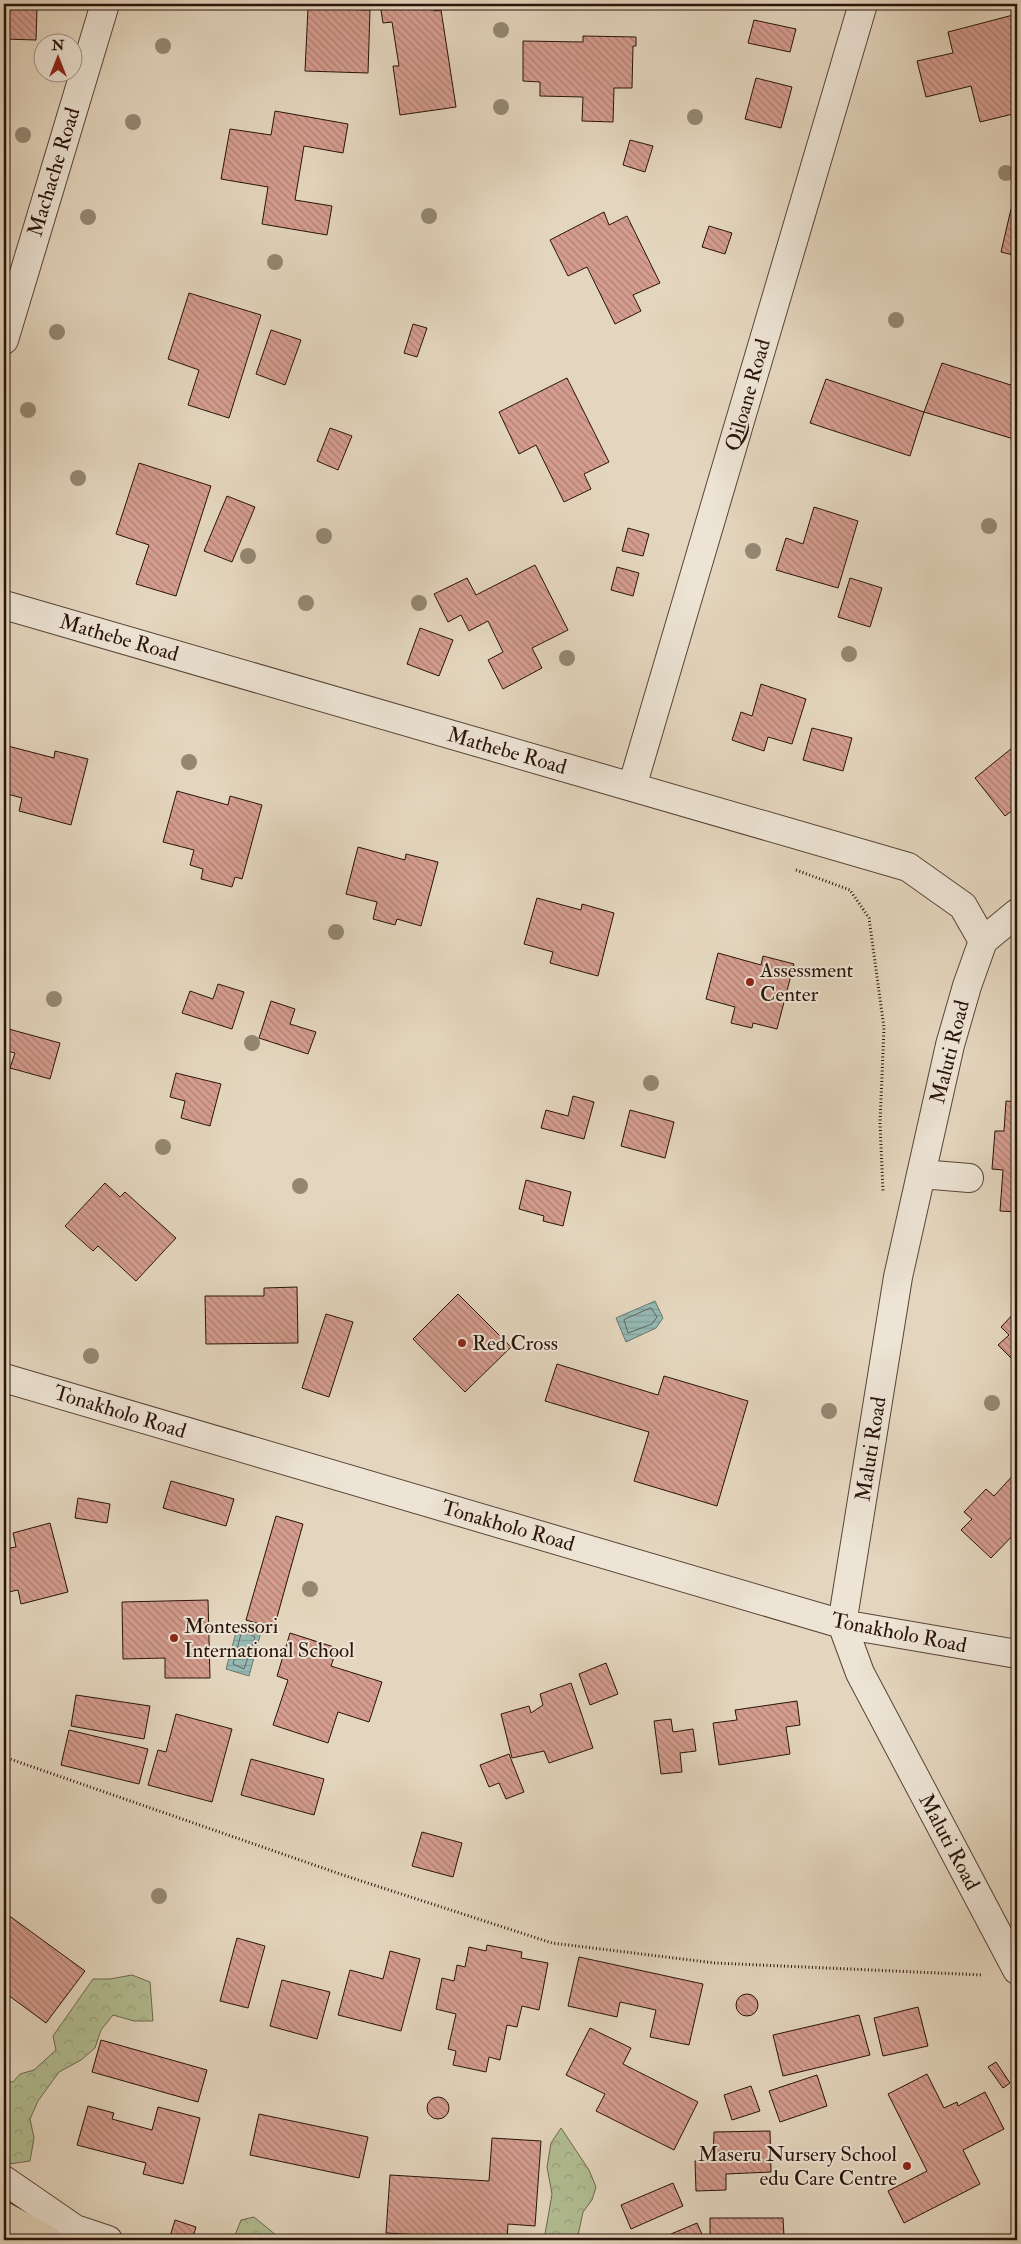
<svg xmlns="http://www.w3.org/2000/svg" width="1021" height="2244" font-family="'IM FELL Double Pica',serif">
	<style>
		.forest { fill: url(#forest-crowns); stroke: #6e684e }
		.water { fill: url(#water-rules); stroke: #6a776f }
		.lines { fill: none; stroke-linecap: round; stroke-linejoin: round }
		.shore { stroke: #5f665e; stroke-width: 1 }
		.building { fill: url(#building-back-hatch); stroke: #29130a }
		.minor-casing { stroke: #584437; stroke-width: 30 }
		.highway-casing { stroke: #29130a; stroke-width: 30 }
		.path { stroke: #29130a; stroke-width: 3; stroke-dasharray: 1 2.5; stroke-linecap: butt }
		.minor { stroke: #ede4d5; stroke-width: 28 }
		.highway { stroke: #e4d6be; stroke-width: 28 }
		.tree { fill: #948772 }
		.poi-dot { fill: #8f2418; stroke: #ede4d5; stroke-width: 2 }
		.labels { text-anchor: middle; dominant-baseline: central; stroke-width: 4; stroke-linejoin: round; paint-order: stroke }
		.street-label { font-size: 21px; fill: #29130a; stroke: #ede4d5 }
		.poi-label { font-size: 21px; fill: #29130a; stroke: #ede4d5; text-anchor: start }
	</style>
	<defs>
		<pattern id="forest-crowns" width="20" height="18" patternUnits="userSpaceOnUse" patternTransform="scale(1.25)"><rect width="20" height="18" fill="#b2be93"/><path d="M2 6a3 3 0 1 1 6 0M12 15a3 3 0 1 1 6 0" fill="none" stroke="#99a27d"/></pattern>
		<pattern id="water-rules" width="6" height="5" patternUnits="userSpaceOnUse" patternTransform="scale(1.25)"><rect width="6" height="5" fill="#95b9b3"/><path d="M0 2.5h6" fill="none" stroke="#809e99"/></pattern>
		<pattern id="building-back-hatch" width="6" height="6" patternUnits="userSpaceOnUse" patternTransform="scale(1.25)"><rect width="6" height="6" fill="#d59d8f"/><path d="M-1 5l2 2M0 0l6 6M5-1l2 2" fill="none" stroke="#ad7f73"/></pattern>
	</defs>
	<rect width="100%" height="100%" fill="#e4d6be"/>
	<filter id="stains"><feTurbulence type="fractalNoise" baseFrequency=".004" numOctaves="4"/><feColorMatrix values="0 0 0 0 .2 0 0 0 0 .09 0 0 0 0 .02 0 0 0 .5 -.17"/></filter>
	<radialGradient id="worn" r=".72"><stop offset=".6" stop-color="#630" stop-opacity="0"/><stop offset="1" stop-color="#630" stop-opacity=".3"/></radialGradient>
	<path class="forest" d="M 132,1975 L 150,1982 L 153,2021 L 134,2021 L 113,2015 L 101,2030 L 95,2048 L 81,2060 L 59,2072 L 38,2101 L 30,2119 L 34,2138 L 30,2161 L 9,2164 L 4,2155 L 4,2081 L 13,2082 L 20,2074 L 34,2070 L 56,2050 L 53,2036 L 93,1979 L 110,1979 Z
		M 561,2128 L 589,2170 L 596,2187 L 592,2200 L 583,2212 L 577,2240 L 544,2240 L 552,2194 L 547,2167 L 551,2143 Z
		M 254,2217 L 282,2240 L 233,2240 L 241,2220 Z"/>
	<path class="water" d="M 655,1301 L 663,1318 L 656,1328 L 626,1342 L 616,1318 Z
		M 238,1625 L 261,1632 L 249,1676 L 226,1669 Z"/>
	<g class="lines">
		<path class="shore" d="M 651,1308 L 657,1317 L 652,1324 L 628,1333 L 624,1320 Z
			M 244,1632 L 255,1637 L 244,1669 L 233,1664 L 241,1634 Z"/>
	</g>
	<path class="building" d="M 380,4 L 432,4 L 434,11 L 441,10 L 456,107 L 400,115 L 393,66 L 399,66 L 392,22 L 383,23 Z
		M 4,7 L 37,8 L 36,40 L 4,39 Z
		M 308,8 L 370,10 L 368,73 L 305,71 Z
		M 1017,14 L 1017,113 L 980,122 L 971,86 L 926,97 L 917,61 L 953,53 L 948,32 Z
		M 754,20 L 796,29 L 790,52 L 748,43 Z
		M 583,36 L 636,37 L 636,46 L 633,46 L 632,88 L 614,88 L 613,122 L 582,121 L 583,97 L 540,96 L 540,82 L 523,81 L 523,41 L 583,42 Z
		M 756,78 L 792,87 L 781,128 L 745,119 Z
		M 275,111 L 348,124 L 343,153 L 304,146 L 295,200 L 332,206 L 327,235 L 262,224 L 268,187 L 221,179 L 230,129 L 271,135 Z
		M 630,140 L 653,146 L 645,172 L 623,165 Z
		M 1011,209 L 1017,211 L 1017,256 L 1001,252 Z
		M 604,212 L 609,225 L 627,216 L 660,283 L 633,295 L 641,311 L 615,324 L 587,267 L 568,276 L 550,240 Z
		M 709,226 L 732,233 L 725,254 L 702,247 Z
		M 189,293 L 261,315 L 229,418 L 188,405 L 199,370 L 168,359 Z
		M 413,324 L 427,328 L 417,357 L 404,353 Z
		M 271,330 L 301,340 L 285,385 L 256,374 Z
		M 942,363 L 1017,387 L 1017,440 L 924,412 Z
		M 567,378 L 609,462 L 584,474 L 591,489 L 564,502 L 536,445 L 519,454 L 499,412 Z
		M 826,379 L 924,412 L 910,456 L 810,423 Z
		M 330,428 L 352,436 L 338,470 L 317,461 Z
		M 139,463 L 211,486 L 176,596 L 136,584 L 149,545 L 116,534 Z
		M 227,496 L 255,507 L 232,562 L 204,551 Z
		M 814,507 L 858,521 L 838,588 L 776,570 L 786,538 L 803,544 Z
		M 628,528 L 649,534 L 643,556 L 622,551 Z
		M 535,565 L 568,630 L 532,648 L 542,668 L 503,689 L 488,660 L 503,652 L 488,621 L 469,631 L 461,615 L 448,622 L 434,594 L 467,578 L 476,595 Z
		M 617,567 L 639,573 L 633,596 L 611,590 Z
		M 850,578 L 882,588 L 870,627 L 838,617 Z
		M 420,628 L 453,640 L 439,676 L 407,664 Z
		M 761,684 L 806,699 L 792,744 L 768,737 L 764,751 L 732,740 L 741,712 L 752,716 Z
		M 812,728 L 852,738 L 843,771 L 803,760 Z
		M 1017,744 L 1017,807 L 1005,816 L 975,778 Z
		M 4,745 L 54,758 L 55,751 L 88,759 L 71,825 L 19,811 L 22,798 L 4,793 Z
		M 177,791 L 228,805 L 230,796 L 262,805 L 242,879 L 235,877 L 232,887 L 201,879 L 203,869 L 190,865 L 194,850 L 163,842 Z
		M 358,847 L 405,860 L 406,854 L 438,862 L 421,926 L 397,919 L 395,925 L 373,919 L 377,902 L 346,894 Z
		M 537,898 L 581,910 L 582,904 L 614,913 L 598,976 L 550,963 L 553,952 L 524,944 Z
		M 718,953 L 761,965 L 763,956 L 794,964 L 777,1029 L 753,1023 L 752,1028 L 731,1023 L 735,1007 L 706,999 Z
		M 218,984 L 244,992 L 232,1029 L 182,1013 L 190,991 L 213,999 Z
		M 271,1001 L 295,1009 L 290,1024 L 316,1032 L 308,1054 L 259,1038 Z
		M 5,1028 L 60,1043 L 50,1079 L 10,1068 L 15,1053 L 4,1050 Z
		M 176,1073 L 221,1084 L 210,1126 L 181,1118 L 185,1101 L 170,1097 Z
		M 573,1096 L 594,1102 L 584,1139 L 541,1128 L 546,1110 L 568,1116 Z
		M 1006,1101 L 1017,1102 L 1017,1212 L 1000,1211 L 1003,1170 L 992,1169 L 995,1131 L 1004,1131 Z
		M 630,1110 L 674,1122 L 665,1158 L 621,1146 Z
		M 526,1180 L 571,1192 L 563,1226 L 543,1221 L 544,1216 L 519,1209 Z
		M 105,1183 L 120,1197 L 125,1192 L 176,1238 L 136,1281 L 98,1246 L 93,1251 L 65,1226 Z
		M 297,1287 L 298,1343 L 206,1344 L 205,1296 L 264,1296 L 264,1288 Z
		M 458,1294 L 511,1347 L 465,1392 L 413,1339 Z
		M 1017,1310 L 1017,1364 L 998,1345 L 1009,1335 L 1001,1327 Z
		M 326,1314 L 353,1322 L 329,1397 L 302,1388 Z
		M 557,1364 L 658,1395 L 664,1376 L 748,1401 L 717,1506 L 634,1481 L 649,1432 L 545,1401 Z
		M 1017,1471 L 1017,1531 L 991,1558 L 961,1530 L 972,1519 L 964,1512 L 986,1489 L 994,1496 Z
		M 171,1481 L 234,1499 L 226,1526 L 163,1508 Z
		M 78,1498 L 110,1504 L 107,1523 L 75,1518 Z
		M 276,1516 L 303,1524 L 274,1628 L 246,1620 Z
		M 50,1523 L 68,1592 L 21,1604 L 18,1590 L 4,1593 L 4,1549 L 16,1547 L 13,1533 Z
		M 208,1600 L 210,1678 L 165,1678 L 165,1658 L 123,1659 L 122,1602 Z
		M 290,1633 L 337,1648 L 331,1666 L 382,1682 L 369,1722 L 338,1712 L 328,1743 L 273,1725 L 288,1680 L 277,1676 Z
		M 606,1663 L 618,1694 L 590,1705 L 579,1674 Z
		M 571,1683 L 593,1748 L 549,1763 L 544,1751 L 512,1758 L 501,1714 L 529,1706 L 531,1713 L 543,1705 L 540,1694 Z
		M 76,1695 L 150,1706 L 144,1739 L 71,1726 Z
		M 797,1701 L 800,1725 L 786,1727 L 790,1754 L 719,1765 L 713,1723 L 737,1720 L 735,1710 Z
		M 176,1714 L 232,1729 L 212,1802 L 148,1785 L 158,1750 L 166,1752 Z
		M 671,1719 L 673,1732 L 693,1729 L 696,1751 L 680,1753 L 682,1772 L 661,1774 L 654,1721 Z
		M 69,1730 L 148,1749 L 139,1784 L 61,1765 Z
		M 509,1754 L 524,1792 L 506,1799 L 499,1783 L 489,1787 L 480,1765 Z
		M 251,1759 L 324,1779 L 314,1815 L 241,1795 Z
		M 422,1832 L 462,1843 L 453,1877 L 412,1866 Z
		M 4,1912 L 85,1971 L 46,2023 L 4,1992 Z
		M 237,1938 L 265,1946 L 248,2008 L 220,2001 Z
		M 487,1945 L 522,1952 L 521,1958 L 548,1963 L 539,2010 L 522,2006 L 517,2027 L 507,2025 L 500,2060 L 489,2057 L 486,2072 L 453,2065 L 456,2051 L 448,2049 L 456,2014 L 436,2009 L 442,1978 L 454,1981 L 457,1965 L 465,1967 L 469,1947 L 486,1951 Z
		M 390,1951 L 420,1959 L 401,2031 L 338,2015 L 350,1970 L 383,1979 Z
		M 579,1957 L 703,1984 L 689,2045 L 650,2037 L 656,2010 L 620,2002 L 617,2017 L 568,2006 Z
		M 282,1980 L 330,1992 L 317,2039 L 270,2026 Z
		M736 2005a11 11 0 1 1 22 0a11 11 0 1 1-22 0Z
		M 918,2007 L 928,2046 L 883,2056 L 874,2018 Z
		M 859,2015 L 870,2055 L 783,2076 L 773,2035 Z
		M 590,2028 L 631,2048 L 623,2064 L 698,2102 L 674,2150 L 596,2111 L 605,2094 L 566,2075 Z
		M 101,2040 L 207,2070 L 198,2102 L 92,2072 Z
		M 996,2062 L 1010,2083 L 1003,2088 L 988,2067 Z
		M 927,2074 L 944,2108 L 957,2102 L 958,2106 L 985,2092 L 1004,2129 L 963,2150 L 980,2184 L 904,2223 L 888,2191 L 927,2171 L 888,2094 Z
		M 817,2075 L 827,2106 L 780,2122 L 769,2091 Z
		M 751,2086 L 760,2111 L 732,2120 L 724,2095 Z
		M427 2108a11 11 0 1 1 22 0a11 11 0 1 1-22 0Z
		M 88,2106 L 114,2113 L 112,2119 L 152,2130 L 158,2107 L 200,2118 L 183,2184 L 143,2174 L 146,2163 L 77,2145 Z
		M 259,2114 L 368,2137 L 359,2178 L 250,2155 Z
		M 770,2131 L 771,2172 L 726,2174 L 726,2190 L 696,2191 L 695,2161 L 713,2160 L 714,2132 Z
		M 492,2138 L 541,2141 L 535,2226 L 508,2224 L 507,2240 L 386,2233 L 390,2175 L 489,2181 Z
		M 673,2183 L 683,2206 L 631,2229 L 621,2205 Z
		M 710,2218 L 783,2218 L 784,2236 L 710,2237 Z
		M 175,2220 L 196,2227 L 192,2240 L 169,2240 Z
		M 697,2223 L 704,2239 L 673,2240 L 671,2234 Z"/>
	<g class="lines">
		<defs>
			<path id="minor" d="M 4,340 L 105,4
				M 4,605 L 908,867 L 963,906 L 983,941
				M 632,787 L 863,4
				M 1017,913 L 983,941 L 967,986 L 950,1045 L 898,1277 L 842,1624 L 860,1673 L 1017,1970
				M 921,1174 L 969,1178
				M 4,1378 L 842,1624 L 1017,1654
				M 4,2180 L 75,2229 L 108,2240"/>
			<path id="highway" d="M 4,2216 L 47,2240"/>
		</defs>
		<use href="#minor" class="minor-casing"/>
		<use href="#highway" class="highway-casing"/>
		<path class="path" d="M 796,870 L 850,890 L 869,918 L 884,1028 L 880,1123 L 883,1192
			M 4,1757 L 343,1875 L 552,1943 L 715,1963 L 983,1975"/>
		<use href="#minor" class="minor"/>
		<use href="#highway" class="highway"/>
	</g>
	<g class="tree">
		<circle cx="501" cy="30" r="8"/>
		<circle cx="163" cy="46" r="8"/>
		<circle cx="501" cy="107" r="8"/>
		<circle cx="695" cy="117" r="8"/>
		<circle cx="133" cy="122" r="8"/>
		<circle cx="23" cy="135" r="8"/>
		<circle cx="1006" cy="173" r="8"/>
		<circle cx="429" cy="216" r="8"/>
		<circle cx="88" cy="217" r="8"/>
		<circle cx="275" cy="262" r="8"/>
		<circle cx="896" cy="320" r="8"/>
		<circle cx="57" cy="332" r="8"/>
		<circle cx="28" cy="410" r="8"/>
		<circle cx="78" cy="478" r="8"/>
		<circle cx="989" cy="526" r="8"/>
		<circle cx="324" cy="536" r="8"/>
		<circle cx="753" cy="551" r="8"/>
		<circle cx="248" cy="556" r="8"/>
		<circle cx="306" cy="603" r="8"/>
		<circle cx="419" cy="603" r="8"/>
		<circle cx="849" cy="654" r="8"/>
		<circle cx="567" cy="658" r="8"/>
		<circle cx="189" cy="762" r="8"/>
		<circle cx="336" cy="932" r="8"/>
		<circle cx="54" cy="999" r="8"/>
		<circle cx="252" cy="1043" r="8"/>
		<circle cx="651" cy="1083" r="8"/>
		<circle cx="163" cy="1147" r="8"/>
		<circle cx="300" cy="1186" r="8"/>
		<circle cx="91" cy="1356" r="8"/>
		<circle cx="992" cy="1403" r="8"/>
		<circle cx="829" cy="1411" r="8"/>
		<circle cx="310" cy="1589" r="8"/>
		<circle cx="159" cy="1896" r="8"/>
	</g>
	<g class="poi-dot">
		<circle cx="750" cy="982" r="5"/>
		<circle cx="462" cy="1343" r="5"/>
		<circle cx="174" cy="1638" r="5"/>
		<circle cx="907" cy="2166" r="5"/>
	</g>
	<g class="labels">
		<g class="street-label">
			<text transform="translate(54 172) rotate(-73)">Machache Road</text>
			<text transform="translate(748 395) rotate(-74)">Qiloane Road</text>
			<text transform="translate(119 638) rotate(16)">Mathebe Road</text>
			<text transform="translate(507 751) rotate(16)">Mathebe Road</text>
			<text transform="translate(950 1052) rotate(-76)">Maluti Road</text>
			<text transform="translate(120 1412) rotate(17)">Tonakholo Road</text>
			<text transform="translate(871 1449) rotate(-81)">Maluti Road</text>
			<text transform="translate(508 1526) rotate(16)">Tonakholo Road</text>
			<text transform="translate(899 1633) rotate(11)">Tonakholo Road</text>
			<text transform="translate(949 1842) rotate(62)">Maluti Road</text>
		</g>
		<g class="poi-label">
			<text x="760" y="970">Assessment<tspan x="760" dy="24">Center</tspan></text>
			<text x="472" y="1343">Red Cross</text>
			<text x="184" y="1626">Montessori<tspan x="184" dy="24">International School</tspan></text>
			<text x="897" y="2154" text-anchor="end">Maseru Nursery School<tspan x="897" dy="24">edu Care Centre</tspan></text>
		</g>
	</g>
	<rect width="1021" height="2244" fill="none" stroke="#e4d6be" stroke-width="20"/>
	<rect x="5" y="5" width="1011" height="2234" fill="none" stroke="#29130a" stroke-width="2.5"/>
	<rect x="10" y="10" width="1001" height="2224" fill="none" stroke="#29130a"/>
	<g transform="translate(58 58)"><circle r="24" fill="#ede4d5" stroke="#9f9084"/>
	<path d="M0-4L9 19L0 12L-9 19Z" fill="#8f2418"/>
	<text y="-8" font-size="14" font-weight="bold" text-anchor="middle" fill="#29130a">N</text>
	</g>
	<rect width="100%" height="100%" filter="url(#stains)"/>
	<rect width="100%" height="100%" fill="url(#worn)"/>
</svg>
